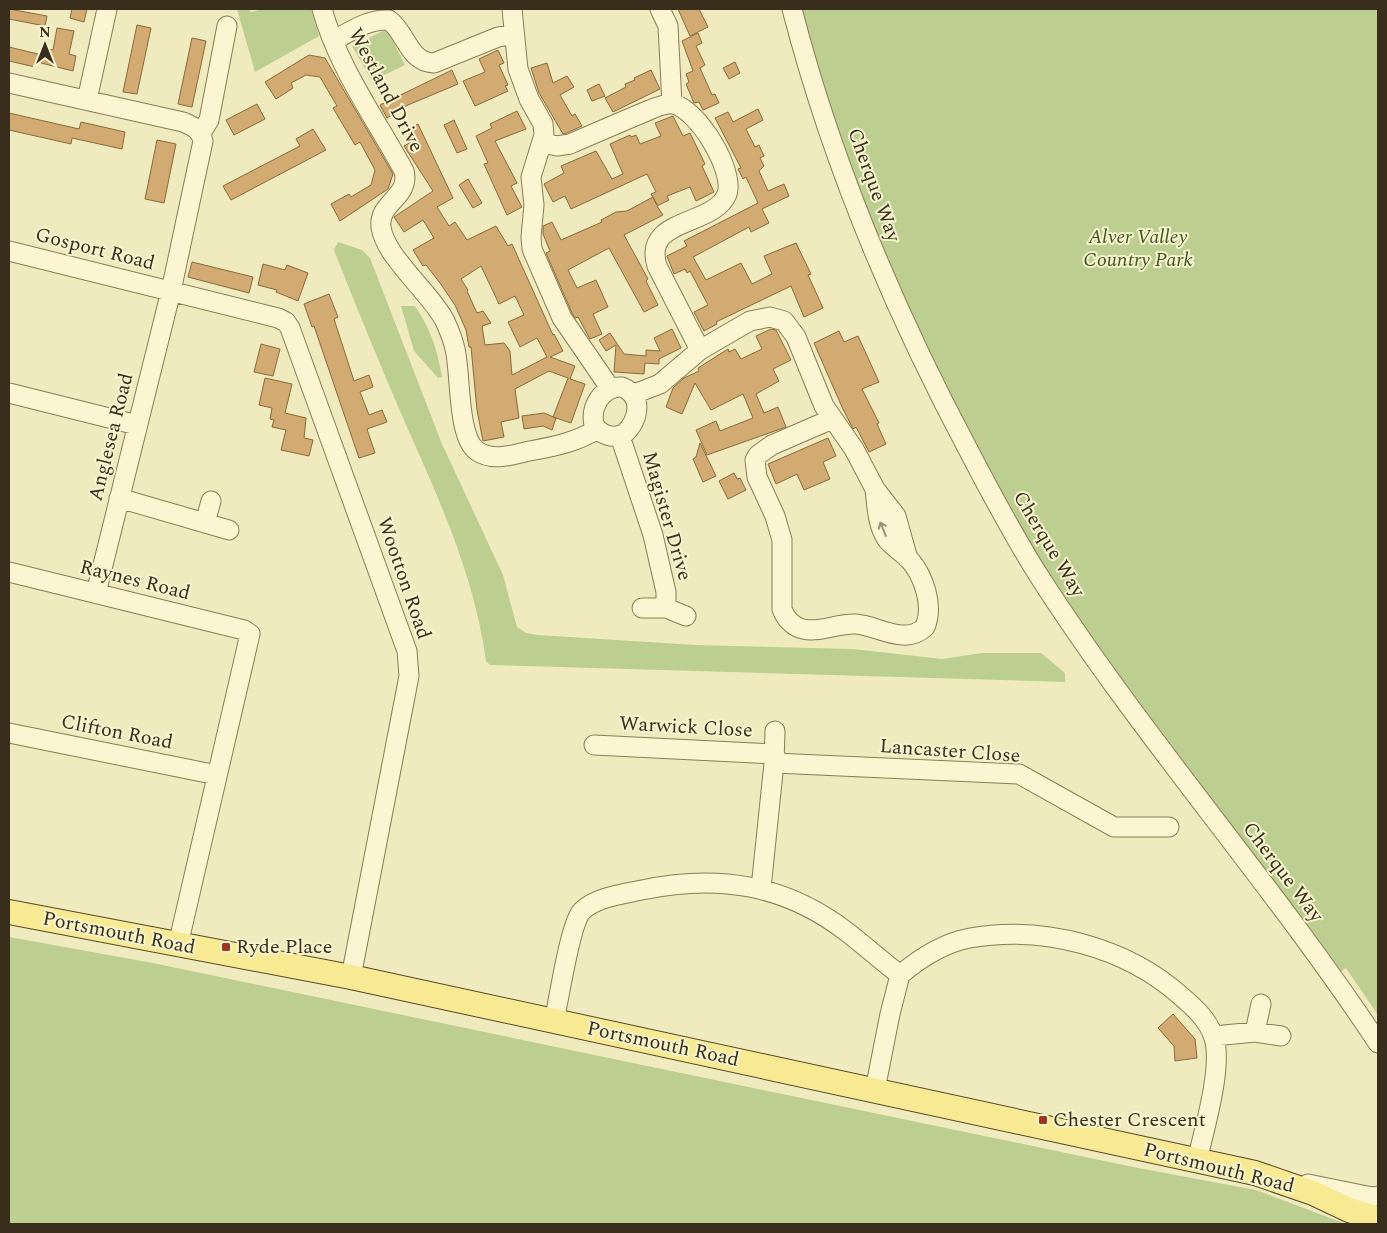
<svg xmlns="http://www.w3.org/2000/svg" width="1387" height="1233" font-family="Spectral,serif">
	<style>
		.green { fill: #bccf91 }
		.building { fill: #d1ab71; stroke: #8a693a; fill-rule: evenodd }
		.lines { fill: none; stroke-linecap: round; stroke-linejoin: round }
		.minor-casing { stroke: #8a7b56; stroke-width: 21 }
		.major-casing { stroke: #57472a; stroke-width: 26 }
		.minor { stroke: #fbf6d1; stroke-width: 19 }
		.major { stroke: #f7ea92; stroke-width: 24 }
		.oneway { stroke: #9a9276 }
		.poi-dot { fill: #9c3822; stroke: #f7f3ce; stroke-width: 2 }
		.labels { text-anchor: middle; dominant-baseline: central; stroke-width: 4; stroke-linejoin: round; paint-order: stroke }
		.street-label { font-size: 20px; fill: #382e1b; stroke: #f7f3ce }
		.park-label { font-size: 20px; font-style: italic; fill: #3e5620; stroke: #f7f3ce }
		.poi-label { font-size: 20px; fill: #382e1b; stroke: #f7f3ce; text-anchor: start }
	</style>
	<rect width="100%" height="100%" fill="#f0ebbe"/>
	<path class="green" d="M 237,9 L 249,9 L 251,12 L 263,9 L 311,9 L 319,36 L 255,72 Z
		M 794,9 L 1378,9 L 1378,1015 L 1346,968 L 1340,972 L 1273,883 L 1133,712 L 937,391 L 839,159 Z
		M 387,29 L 405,65 L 372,81 L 352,46 Z
		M 338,242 L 362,250 L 370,258 L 442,444 L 503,575 L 517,627 L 526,633 L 538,635 L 695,645 L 853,649 L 942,659 L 982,653 L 1041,653 L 1065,673 L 1065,682 L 490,665 L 486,661 C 475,578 440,501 406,425 C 381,367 357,309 334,250 Z
		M 401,306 L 415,306 C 431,330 437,348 442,377 L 438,378 L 414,351 Z
		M 9,937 L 153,963 L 1138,1168 L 1256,1190 L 1346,1224 L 9,1224 Z"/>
	<path class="building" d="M 9,9 L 47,16 L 45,26 L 9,19 Z
		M 72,9 L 87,9 L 84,22 L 70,18 Z
		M 678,9 L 699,9 L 708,27 L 690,36 Z
		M 137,25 L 151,28 L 137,94 L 123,92 Z
		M 57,28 L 74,31 L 69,54 L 76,56 L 73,71 L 41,63 L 45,48 L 53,50 Z
		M 698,33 L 702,43 L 696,46 L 705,65 L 700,68 L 712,95 L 715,94 L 719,103 L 703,110 L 699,102 L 694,103 L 686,84 L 689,82 L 686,74 L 693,71 L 682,41 Z
		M 192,38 L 206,41 L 192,107 L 178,104 Z
		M 9,47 L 38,54 L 35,67 L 9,61 Z
		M 498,50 L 504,63 L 499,65 L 508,85 L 505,86 L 508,91 L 475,106 L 463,81 L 485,72 L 479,59 Z
		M 309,55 L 325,58 L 393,174 L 388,189 L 340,221 L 331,204 L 349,194 L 351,197 L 371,185 L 375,170 L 360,142 L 355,145 L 333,108 L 337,106 L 320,77 L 306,75 L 291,83 L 293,88 L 276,99 L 265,82 Z
		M 735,62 L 740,73 L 729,79 L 723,68 Z
		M 547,63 L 553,83 L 567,76 L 574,87 L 560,95 L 572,116 L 575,114 L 582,126 L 567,133 L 563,134 L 539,93 L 531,68 Z
		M 452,70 L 458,84 L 408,105 L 387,118 L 380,105 Z
		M 651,70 L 660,89 L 613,112 L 605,98 L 626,87 L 625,84 L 635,80 L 634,78 Z
		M 599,84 L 605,96 L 592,101 L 587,90 Z
		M 257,104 L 265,119 L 234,135 L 226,120 Z
		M 758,109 L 763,120 L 746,129 L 755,147 L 759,145 L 764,156 L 760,158 L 764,166 L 759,171 L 768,191 L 784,184 L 789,196 L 762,209 L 769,223 L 751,232 L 749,227 L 693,257 L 706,280 L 741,263 L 752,284 L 772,274 L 764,256 L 796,243 L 811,274 L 808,275 L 823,308 L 804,317 L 791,286 L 716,322 L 717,324 L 704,331 L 694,312 L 708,305 L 690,271 L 687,273 L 685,269 L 674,274 L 667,256 L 687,246 L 684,241 L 758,203 L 746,177 L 743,179 L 738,169 L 741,168 L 715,118 L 728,112 L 733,122 Z
		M 517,111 L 526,129 L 495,141 L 517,183 L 511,186 L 522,207 L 507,215 L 484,164 L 488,163 L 476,136 L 492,128 L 490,124 Z
		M 9,113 L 79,129 L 81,122 L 125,132 L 122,149 L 72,138 L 71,144 L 9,130 Z
		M 673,116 L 683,136 L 690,133 L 705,164 L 702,166 L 714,192 L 696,201 L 690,187 L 667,196 L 669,200 L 657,206 L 663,215 L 624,235 L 648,279 L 646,281 L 658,305 L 644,312 L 609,248 L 568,270 L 577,288 L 596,280 L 608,307 L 593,314 L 602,334 L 590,339 L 578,317 L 575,318 L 572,313 L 546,253 L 550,251 L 543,234 L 543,226 L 552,222 L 561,240 L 602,222 L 601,220 L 616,212 L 627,211 L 653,197 L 657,205 L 651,194 L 656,192 L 647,174 L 571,209 L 565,196 L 553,202 L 544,184 L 564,173 L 561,166 L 596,151 L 612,179 L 623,174 L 610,144 L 630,135 L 631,137 L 636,135 L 640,144 L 661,136 L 655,123 Z
		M 454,120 L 467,149 L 457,153 L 444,125 Z
		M 418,124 L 453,198 L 437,207 L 449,226 L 455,222 L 467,240 L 496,226 L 508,246 L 512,244 L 553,335 L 554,334 L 563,351 L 550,357 L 575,366 L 570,379 L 585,384 L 571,423 L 553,417 L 568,378 L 549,371 L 515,389 L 519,418 L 501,422 L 504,437 L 483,441 L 477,410 L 471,347 L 469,347 L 466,330 L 455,305 L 440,283 L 426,265 L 423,266 L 413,250 L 434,238 L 423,220 L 404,232 L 394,217 L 433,191 L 404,146 L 413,141 L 407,131 ZM 481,266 L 499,304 L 515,296 L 524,315 L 508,322 L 520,347 L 537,338 L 547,357 L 512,375 L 510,351 L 504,343 L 485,345 L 482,326 L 491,323 L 483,311 L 477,313 L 467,291 L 468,290 L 461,279 Z
		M 313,129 L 326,150 L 231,200 L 223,186 L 300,146 L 296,139 Z
		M 157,140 L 176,144 L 164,203 L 145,199 Z
		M 468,179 L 482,203 L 473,208 L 459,185 Z
		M 192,262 L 253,277 L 249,293 L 188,277 Z
		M 263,264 L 285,270 L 287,265 L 308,273 L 298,301 L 276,292 L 277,290 L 258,285 Z
		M 329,294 L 338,317 L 334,319 L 354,381 L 369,375 L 373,387 L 360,392 L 369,415 L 382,410 L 387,422 L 367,429 L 375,453 L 359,458 L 314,326 L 312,327 L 304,304 Z
		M 672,329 L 681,348 L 659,359 L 659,364 L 645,363 L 644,374 L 614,372 L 616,345 L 606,351 L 599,340 L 610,333 L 624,354 L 646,356 L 646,350 L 660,351 L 654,338 Z
		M 771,329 L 776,330 L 791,360 L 773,369 L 779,381 L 756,394 L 764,413 L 778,407 L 786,427 L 707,455 L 696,430 L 716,421 L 720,431 L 753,418 L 743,394 L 711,410 L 695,383 L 682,414 L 666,407 L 673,388 L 684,378 L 699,371 L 698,368 L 728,349 L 729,352 L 735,349 L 741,359 L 762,349 L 756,336 Z
		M 839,331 L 844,342 L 858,336 L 879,382 L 862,389 L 879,423 L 877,424 L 886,444 L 869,452 L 856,427 L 853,429 L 842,407 L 814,343 Z
		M 261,344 L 280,349 L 273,376 L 254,372 Z
		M 265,378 L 292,384 L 285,413 L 306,418 L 304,438 L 313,440 L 309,456 L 281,450 L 286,430 L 272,427 L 274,420 L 270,419 L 272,408 L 259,405 Z
		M 544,413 L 556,418 L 552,430 L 543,426 L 524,429 L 522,416 Z
		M 828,438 L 836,456 L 823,462 L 830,479 L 804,490 L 797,474 L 776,484 L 768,464 Z
		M 700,443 L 716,476 L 703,482 L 693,459 L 696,457 Z
		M 734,473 L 737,479 L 740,478 L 746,490 L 728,499 L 719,481 Z
		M 1173,1014 L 1195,1039 L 1197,1058 L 1175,1061 L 1174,1046 L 1158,1028 Z"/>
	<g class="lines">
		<defs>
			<path id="minor" d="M 322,9 C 338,67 375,118 404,171 C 411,197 378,202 381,227 C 385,257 430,292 445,321 C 449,330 453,339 455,349 C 461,373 457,437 477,451 C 492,461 509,456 525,452 C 550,447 576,443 597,429
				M 512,9 L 518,69 L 529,99 L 543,124 L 544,135 L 531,177 L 534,205 L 531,237 L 532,249 L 562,318 L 610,388
				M 660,9 L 668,26 L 672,104
				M 792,9 C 832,164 895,313 971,455 C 992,495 1014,537 1039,576 C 1143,738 1272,883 1378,1043
				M 333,41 C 351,31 368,19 389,20 C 407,33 408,62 434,63 L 498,37 L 514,34
				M 9,83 L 183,122 C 194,127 200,129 203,141 L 171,291 L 96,593
				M 87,100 L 107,9
				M 201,133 L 209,120 L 227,26
				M 543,143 L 557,146 L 570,144 C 595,133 621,122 647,111 C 654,108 666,103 673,104 C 698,109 735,171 727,194 C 714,227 642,217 657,266 L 700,350
				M 9,251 L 278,318 L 286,322 L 290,328 L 407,651 L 409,676 L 351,977
				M 622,387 C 644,396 639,420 624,434 C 612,439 601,435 594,425 C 590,407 602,386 622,387 Z
				M 9,393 L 137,425
				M 634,394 L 660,384 L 700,350 L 750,321 L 770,317 L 784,321 L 796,337 L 824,406 L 854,449 L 875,489 L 896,516 L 908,559
				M 832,419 L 772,445 L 758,455 L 755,460 L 757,477 L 775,516 L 782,540 L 782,609 C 785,618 793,627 803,629 C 820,633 838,623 856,624 C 879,626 905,646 925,627 C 934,606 924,576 909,559 C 901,551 892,547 886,538 C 877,523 877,506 875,489
				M 620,436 L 653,535 L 666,592 L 666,608
				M 119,498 L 229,530
				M 205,523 L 211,501
				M 9,572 L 244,630 L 250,634 L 178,945
				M 642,608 L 666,608 L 686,616
				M 9,733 L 217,775
				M 594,745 L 775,754
				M 774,763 L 1019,774 L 1114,827 L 1169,827
				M 761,888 L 774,763 L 775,731
				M 900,975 C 920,958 943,943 970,938 C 1043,925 1127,947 1182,997 C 1195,1008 1209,1021 1214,1038 C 1223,1067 1204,1130 1197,1161
				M 554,1021 C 559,1000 570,923 582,911 C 596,897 623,894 642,890 C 717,874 785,884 847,932 C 865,946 882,961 900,975 L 890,1014 L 875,1090
				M 1255,1032 L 1261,1004
				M 1214,1036 L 1255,1032 L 1281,1036
				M 1308,1184 L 1372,1197 L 1378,1196"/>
			<path id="major" d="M 9,912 L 351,977 L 1255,1173 L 1313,1193 L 1349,1210 L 1378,1219"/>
		</defs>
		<use href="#minor" class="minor-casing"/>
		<use href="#major" class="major-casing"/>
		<use href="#minor" class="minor"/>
		<use href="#major" class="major"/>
	</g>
	<defs><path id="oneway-shaft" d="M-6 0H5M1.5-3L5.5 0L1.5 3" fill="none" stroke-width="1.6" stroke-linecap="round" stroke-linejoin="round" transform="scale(1.25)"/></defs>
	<use class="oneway" href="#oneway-shaft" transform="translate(883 529) rotate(-112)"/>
	<g class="poi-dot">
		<rect x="221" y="942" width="10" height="10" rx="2.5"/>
		<rect x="1038" y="1115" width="10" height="10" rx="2.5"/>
	</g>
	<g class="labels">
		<g class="street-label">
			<text transform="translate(386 90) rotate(62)">Westland Drive</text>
			<text transform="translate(874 185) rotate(70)">Cherque Way</text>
			<text transform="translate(95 249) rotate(14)">Gosport Road</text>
			<text transform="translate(111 437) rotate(-76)">Anglesea Road</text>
			<text transform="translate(667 516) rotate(74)">Magister Drive</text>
			<text transform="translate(1049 544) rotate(59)">Cherque Way</text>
			<text transform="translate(404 578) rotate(71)">Wootton Road</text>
			<text transform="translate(135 580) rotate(14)">Raynes Road</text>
			<text transform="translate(686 727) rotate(3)">Warwick Close</text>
			<text transform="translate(117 732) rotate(11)">Clifton Road</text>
			<text transform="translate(950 751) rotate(4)">Lancaster Close</text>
			<text transform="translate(1283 872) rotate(53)">Cherque Way</text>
			<text transform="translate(119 933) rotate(11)">Portsmouth Road</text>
			<text transform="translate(663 1044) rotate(12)">Portsmouth Road</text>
			<text transform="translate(1219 1168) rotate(14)">Portsmouth Road</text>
		</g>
		<g class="park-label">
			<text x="1138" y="237">Alver Valley<tspan x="1138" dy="23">Country Park</tspan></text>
		</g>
		<g class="poi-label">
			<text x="236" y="947">Ryde Place</text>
			<text x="1053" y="1120">Chester Crescent</text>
		</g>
	</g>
	<rect width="1387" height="1233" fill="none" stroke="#382e1b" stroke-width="20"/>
	<g transform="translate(45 45)" stroke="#f7f3ce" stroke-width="4" paint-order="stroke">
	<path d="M0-4L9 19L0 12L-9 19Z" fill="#382e1b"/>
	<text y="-8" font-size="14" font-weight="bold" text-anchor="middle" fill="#382e1b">N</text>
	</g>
</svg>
